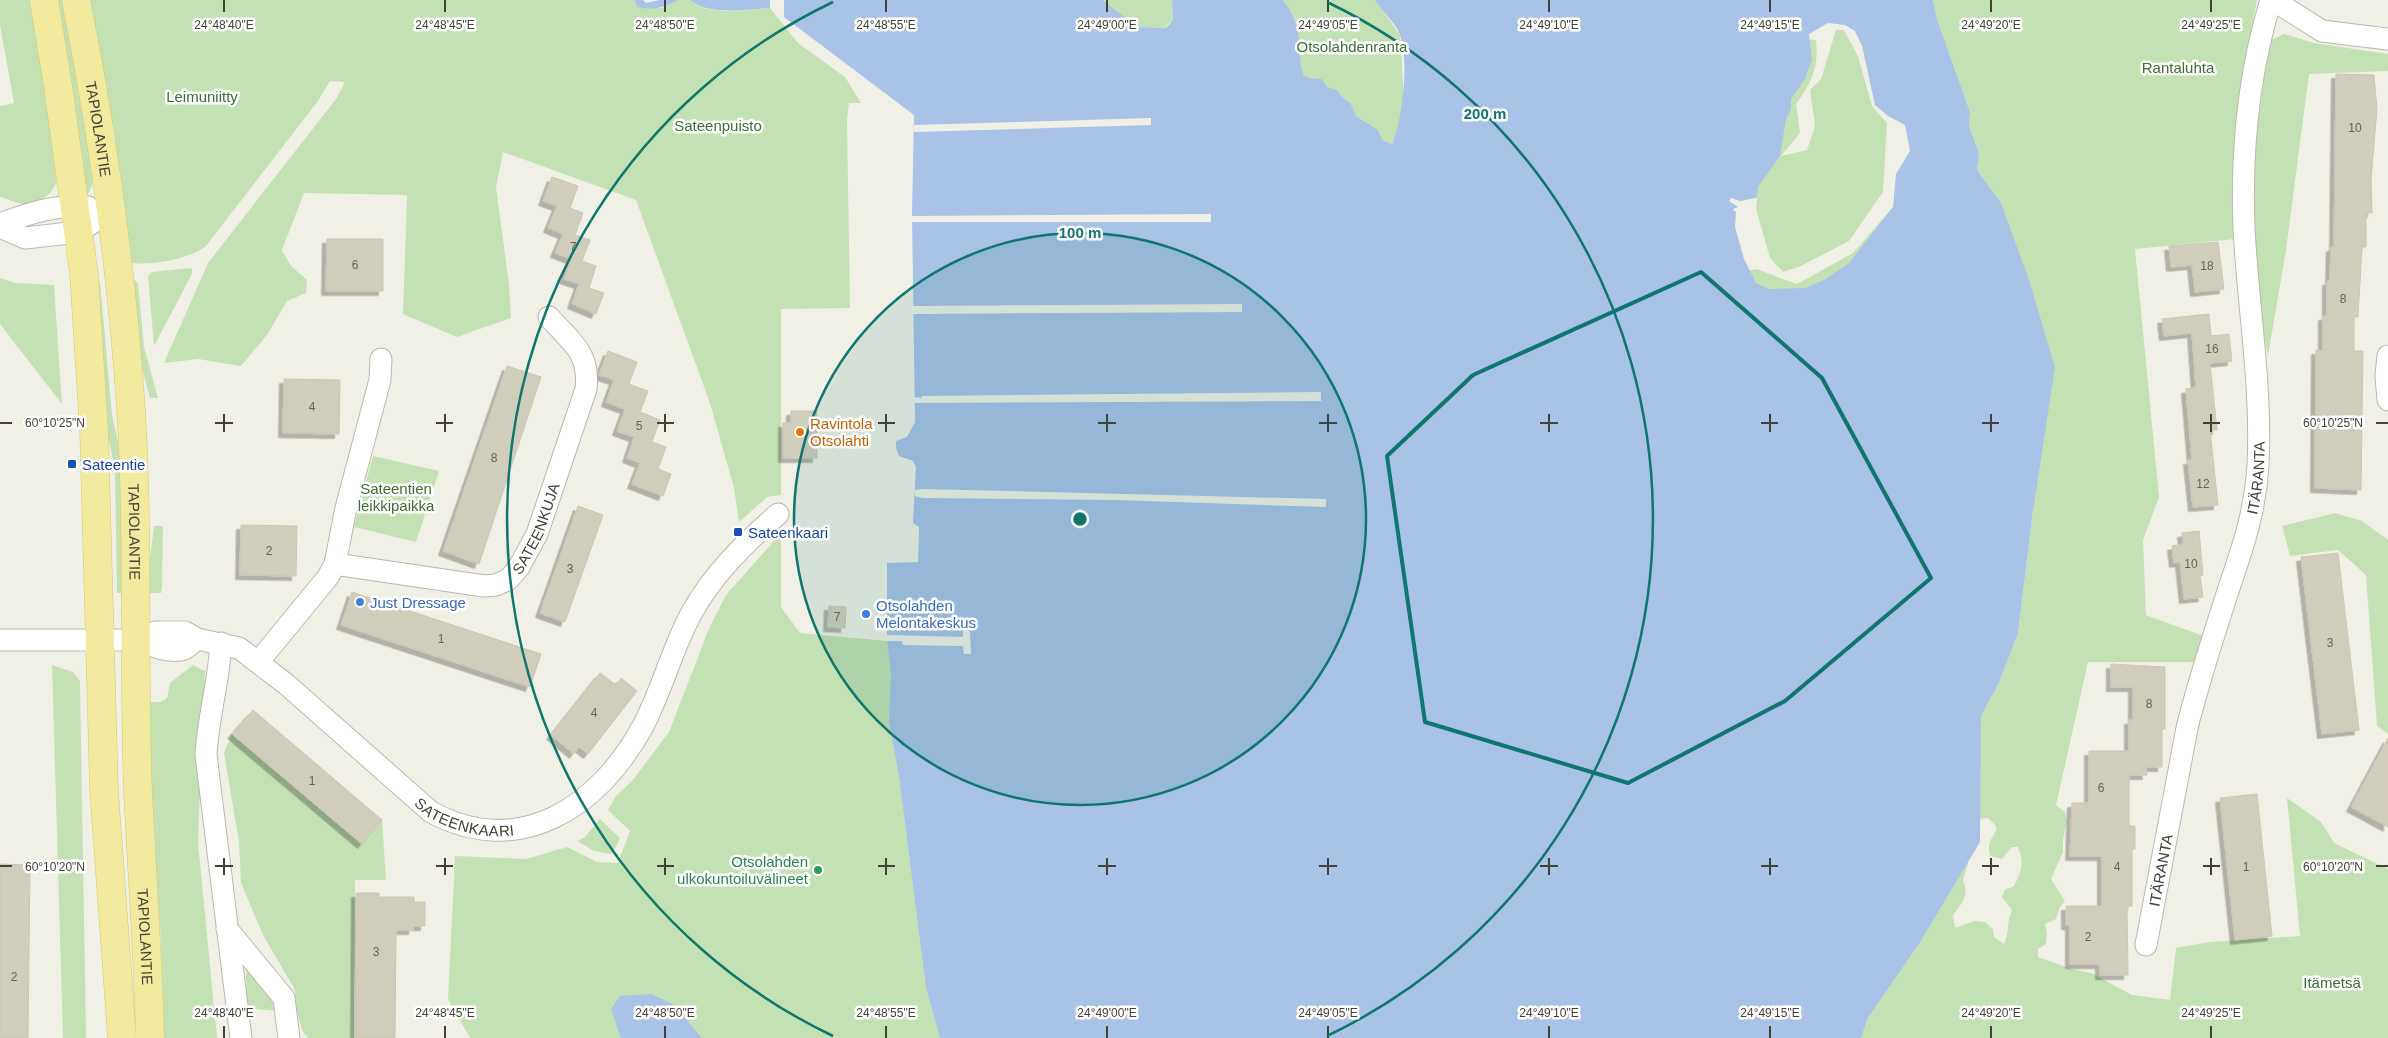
<svg xmlns="http://www.w3.org/2000/svg" width="2388" height="1038" font-family="Helvetica,sans-serif">
	<style>
		.green { fill: #c4e1b4 }
		.water { fill: #a9c2e7; fill-rule: evenodd }
		.pier { fill: #f1f0e6 }
		.building { fill: #d1cdbd; stroke: #cbc6b1; filter: url(#shadow) }
		.lines { fill: none; stroke-linecap: round; stroke-linejoin: round }
		.minor-casing { stroke: #bbb9aa; stroke-width: 23 }
		.primary-casing { stroke: #d5ca70; stroke-width: 29 }
		.minor { stroke: #fff; stroke-width: 21 }
		.primary { stroke: #f2ea9e; stroke-width: 28 }
		.marked { fill: none; stroke: #0f766e; stroke-width: 4; stroke-linejoin: round }
		.ticks { fill: none; stroke: #434036; stroke-width: 2 }
		.ring { fill: none; stroke: #0f766e; stroke-width: 2.5 }
		.food-dot { fill: #e8710a; stroke: #fff; stroke-width: 2 }
		.transit-dot { fill: #1a4fb4; stroke: #fff; stroke-width: 2 }
		.shop-dot { fill: #3f7fe0; stroke: #fff; stroke-width: 2 }
		.leisure-dot { fill: #2e9e5b; stroke: #fff; stroke-width: 2 }
		.labels { text-anchor: middle; dominant-baseline: central; stroke-width: 5; stroke-linejoin: round; paint-order: stroke }
		.number-label { font-size: 12px; fill: #666358 }
		.park-label { font-size: 15px; fill: #3c6e31; stroke: #fff }
		.street-label { font-size: 15px; fill: #434036; stroke: #fff }
		.food-label { font-size: 15px; fill: #c56008; stroke: #fff; text-anchor: start }
		.transit-label { font-size: 15px; fill: #164399; stroke: #fff; text-anchor: start }
		.shop-label { font-size: 15px; fill: #366cbe; stroke: #fff; text-anchor: start }
		.leisure-label { font-size: 15px; fill: #27864d; stroke: #fff; text-anchor: end }
		.ticks-label { font-size: 12px; text-anchor: middle; fill: #434036; stroke: #fff; stroke-width: 5; stroke-linejoin: round; paint-order: stroke }
		.centre { fill: #0f766e; stroke: #fff; stroke-width: 2.5 }
		.ring-label { font-size: 15px; text-anchor: middle; font-weight: bold; fill: #0f766e; stroke: #fff; stroke-width: 5; stroke-linejoin: round; paint-order: stroke }
	</style>
	<defs>
		<filter id="shadow"><feDropShadow dx="-4.5" dy="4.5" stdDeviation="0" flood-color="#0004"/></filter>
	</defs>
	<rect width="100%" height="100%" fill="#f1f0e6"/>
	<path class="green" d="M 0,0 L 31,0 L 58,170 C 57,191 47,199 28,206 L 0,197 L 0,106 L 14,103 L 0,25 Z
		M 54,0 L 65,0 L 94,181 L 88,194 L 86,193 Z
		M 87,0 L 634,0 L 637,7 L 662,8 L 679,0 L 690,0 C 707,17 748,9 770,8 L 798,43 L 845,77 L 861,103 L 849,103 L 847,120 L 850,308 L 781,309 L 781,495 L 767,497 L 739,522 L 734,488 L 710,403 L 636,200 L 503,152 L 496,187 L 509,284 L 511,318 L 457,337 L 403,314 L 407,195 L 304,193 L 282,250 L 291,266 L 307,280 L 306,293 L 287,301 L 267,335 L 241,366 L 198,359 L 164,363 L 208,263 L 336,99 L 345,82 L 330,81 L 318,101 L 206,246 C 191,259 147,267 128,262 Z
		M 1103,0 L 1172,0 L 1173,20 L 1167,25 L 1166,28 L 1137,27 Z
		M 1283,0 L 1375,0 L 1400,35 L 1404,97 L 1399,125 L 1392,144 L 1382,140 L 1366,122 L 1356,116 L 1351,104 L 1340,96 L 1337,90 L 1327,87 L 1322,79 L 1309,78 L 1302,75 C 1296,44 1305,28 1283,0 Z
		M 1933,0 L 2257,0 L 2248,45 L 2234,144 L 2235,239 L 2135,249 L 2159,497 L 2143,540 L 2146,615 L 2206,637 L 2198,662 L 2088,662 L 2056,805 L 2065,812 L 2067,821 L 2063,839 L 2063,852 L 2051,879 L 2065,901 L 2060,907 L 2056,919 L 2045,924 L 2047,932 L 2046,944 L 2038,949 L 2038,957 L 2072,969 L 2091,973 L 2132,995 L 2170,1000 L 2176,948 L 2210,942 L 2300,936 L 2287,798 L 2321,822 L 2334,843 L 2388,869 L 2388,1038 L 1861,1038 L 1868,1018 L 1921,941 L 1969,860 L 1963,880 C 1969,894 1963,903 1953,915 L 1955,928 L 1974,921 L 1985,922 L 1993,929 L 1994,937 L 2004,944 C 2010,933 2006,921 2012,910 L 2002,897 L 2005,889 L 2013,887 C 2022,873 2024,863 2018,847 L 2012,847 L 2002,859 L 1990,856 C 1987,846 1990,840 1996,831 L 1996,826 L 1988,818 L 1979,819 L 1981,716 L 1999,683 L 2018,633 L 2033,511 L 2001,203 L 1977,170 L 1979,153 L 1969,126 L 1970,112 L 1937,19 Z
		M 1836,30 L 1844,30 L 1858,56 L 1872,106 L 1887,123 L 1883,192 L 1849,241 L 1801,266 L 1783,272 L 1770,258 L 1756,209 L 1757,198 L 1740,201 L 1748,194 L 1805,39 L 1816,40 C 1819,66 1812,83 1796,104 L 1800,133 L 1781,156 L 1807,150 L 1815,126 L 1810,90 L 1821,79 Z
		M 2284,34 L 2314,43 L 2388,54 L 2388,71 L 2309,74 L 2286,250 L 2268,356 C 2248,252 2249,143 2271,40 Z
		M 1893,207 L 1856,268 L 1778,302 L 1743,272 L 1757,269 L 1797,284 L 1853,253 Z
		M 190,268 L 192,269 L 192,274 L 154,346 L 148,276 L 152,272 Z
		M 0,278 L 16,283 L 54,285 L 62,404 L 0,324 Z
		M 133,278 L 138,284 L 144,347 L 158,398 L 150,398 L 137,350 Z
		M 93,282 L 100,282 L 112,415 L 120,451 L 125,593 L 117,593 L 115,468 L 106,428 Z
		M 373,456 L 439,471 L 416,542 L 354,527 Z
		M 2335,513 L 2362,521 L 2388,540 L 2388,734 L 2377,726 L 2366,575 L 2338,550 L 2290,556 L 2282,526 Z
		M 154,526 L 163,526 L 162,588 L 161,593 L 146,593 Z
		M 781,533 L 781,607 L 800,633 L 887,641 L 953,1038 L 470,1038 L 448,999 L 455,856 L 526,859 L 567,847 L 597,862 L 618,863 L 630,831 L 608,810 L 616,796 L 632,781 L 669,732 L 710,626 L 726,595 Z
		M 52,665 L 73,672 L 80,681 L 86,1038 L 63,1038 Z
		M 193,665 L 205,671 L 198,842 L 217,1038 L 162,1038 L 161,937 L 149,800 L 148,702 L 161,702 L 167,698 L 170,683 Z
		M 232,734 L 361,844 L 382,820 L 386,880 L 355,880 L 354,1038 L 308,1038 L 302,1030 L 296,1006 L 295,990 L 263,935 L 241,883 L 239,842 L 224,753 Z
		M 600,819 L 620,838 L 612,854 L 594,851 L 577,841 L 585,837 Z
		M 248,971 L 273,992 L 277,1011 L 247,1008 L 246,974 Z"/>
	<path class="water" d="M 634,0 L 643,0 L 646,3 L 660,0 L 679,0 C 665,7 654,11 637,7 Z
		M 690,0 L 770,0 L 770,8 C 749,9 707,16 690,0 Z
		M 784,0 L 1103,0 L 1137,27 L 1166,28 L 1173,20 L 1172,0 L 1283,0 C 1305,28 1296,44 1303,75 L 1309,78 L 1322,79 L 1327,87 L 1337,90 L 1341,96 L 1351,104 L 1356,116 L 1378,130 L 1382,140 L 1392,144 C 1403,119 1409,61 1400,35 C 1396,23 1382,12 1375,0 L 1933,0 L 1937,19 L 1970,112 L 1969,126 L 1979,153 L 1977,170 L 2001,203 L 2029,280 L 2055,367 L 2033,511 L 2018,633 L 1999,683 L 1981,716 L 1980,842 L 1921,941 L 1868,1018 L 1861,1038 L 940,1038 L 926,987 L 899,776 L 889,722 L 891,674 L 887,641 L 887,563 L 918,562 L 919,527 L 913,523 L 916,467 L 913,461 L 899,456 L 896,448 L 896,441 L 907,437 L 915,422 L 912,216 L 914,115 L 784,17 ZM 1828,23 L 1845,25 L 1855,31 L 1862,46 L 1875,105 L 1888,116 L 1905,125 L 1910,151 L 1896,174 L 1893,207 L 1849,263 L 1826,279 L 1806,288 L 1769,289 L 1756,283 L 1744,259 L 1735,227 L 1736,212 L 1733,209 L 1738,207 L 1729,201 L 1731,198 L 1740,201 L 1757,197 L 1758,187 L 1780,156 L 1786,119 L 1791,109 L 1791,99 L 1805,79 L 1812,60 L 1809,34 Z
		M 651,994 L 673,1004 L 702,1038 L 621,1038 L 611,1009 L 620,996 Z"/>
	<path class="pier" d="M 1151,118 L 1151,125 L 914,132 L 914,125 Z
		M 1211,214 L 1211,222 L 912,222 L 912,216 Z
		M 1242,304 L 1242,312 L 913,314 L 913,306 Z
		M 1321,392 L 1321,401 L 914,403 L 914,397 L 921,398 L 922,396 Z
		M 923,489 L 1326,499 L 1326,507 L 1116,500 L 923,498 L 915,496 L 915,490 Z
		M 963,631 L 970,631 L 971,654 L 964,654 L 963,646 L 903,645 L 902,641 L 887,641 L 887,635 L 963,637 Z"/>
	<path class="building" d="M 2336,74 L 2374,75 L 2377,109 L 2371,180 L 2372,213 L 2366,213 L 2366,247 L 2362,247 L 2358,317 L 2354,317 L 2354,351 L 2363,351 L 2361,490 L 2315,488 L 2316,350 L 2323,351 L 2323,316 L 2327,316 L 2327,281 L 2330,281 L 2331,247 L 2334,247 Z
		M 552,177 L 578,186 L 570,208 L 583,213 L 575,235 L 590,240 L 582,261 L 596,266 L 589,288 L 604,293 L 596,314 L 572,304 L 579,284 L 564,279 L 571,259 L 555,253 L 563,234 L 548,228 L 557,206 L 543,201 Z
		M 327,239 L 383,239 L 383,291 L 326,291 Z
		M 2218,242 L 2224,289 L 2195,292 L 2192,265 L 2171,267 L 2169,246 Z
		M 2209,314 L 2211,336 L 2229,334 L 2232,361 L 2210,363 L 2217,430 L 2210,430 L 2218,505 L 2193,507 L 2188,460 L 2192,460 L 2186,389 L 2196,388 L 2192,333 L 2164,336 L 2162,319 Z
		M 608,351 L 637,362 L 629,384 L 648,391 L 640,412 L 660,420 L 652,442 L 666,447 L 658,469 L 671,474 L 663,496 L 632,484 L 640,463 L 627,458 L 634,437 L 617,431 L 625,409 L 606,402 L 614,380 L 599,375 Z
		M 507,366 L 541,377 L 479,564 L 443,551 Z
		M 284,379 L 340,380 L 339,434 L 283,433 Z
		M 791,411 L 817,411 L 817,458 L 783,458 L 783,423 L 791,423 Z
		M 578,506 L 603,515 L 565,622 L 540,613 Z
		M 241,525 L 297,526 L 296,576 L 240,575 Z
		M 2199,531 L 2203,575 L 2200,576 L 2203,597 L 2184,599 L 2180,562 L 2174,563 L 2172,546 L 2183,544 L 2182,533 Z
		M 2338,553 L 2359,730 L 2322,734 L 2301,557 Z
		M 352,592 L 541,654 L 530,687 L 341,625 Z
		M 829,606 L 846,607 L 845,628 L 828,627 Z
		M 2111,664 L 2165,667 L 2165,729 L 2162,729 L 2162,767 L 2146,767 L 2147,775 L 2129,775 L 2129,826 L 2135,826 L 2135,849 L 2132,849 L 2132,906 L 2127,906 L 2128,975 L 2100,975 L 2100,964 L 2070,964 L 2070,925 L 2066,925 L 2066,906 L 2102,906 L 2102,856 L 2070,856 L 2072,803 L 2089,803 L 2089,751 L 2129,751 L 2129,720 L 2133,720 L 2133,687 L 2111,687 Z
		M 600,673 L 616,685 L 621,678 L 637,691 L 588,754 L 579,747 L 574,754 L 551,735 Z
		M 253,710 L 382,820 L 362,844 L 232,734 Z
		M 2388,738 L 2388,827 L 2351,807 Z
		M 2257,794 L 2272,936 L 2235,940 L 2220,798 Z
		M 0,864 L 30,865 L 28,1038 L 0,1038 Z
		M 356,893 L 379,893 L 379,897 L 414,897 L 414,902 L 425,902 L 425,926 L 413,926 L 413,930 L 396,930 L 395,1038 L 355,1038 Z"/>
	<g class="lines">
		<defs>
			<g id="minor">
				<path d="M 2273,0 L 2322,31 L 2388,39"/>
				<path d="M 0,224 C 27,214 59,203 88,207"/>
				<path d="M 0,227 L 25,238 L 78,232 L 111,211"/>
				<path d="M 2388,356 L 2386,376 L 2388,400"/>
				<path id="s1" d="M 335,564 L 484,586 L 496,585 L 509,579 L 519,567 L 537,534 L 586,389 C 590,352 571,342 549,317"/>
				<path id="s2" d="M 0,640 L 137,640 L 156,632 L 185,632 L 197,639 L 239,648 L 286,684 L 431,812 C 520,860 599,807 643,726 C 662,690 672,649 691,614 C 712,575 745,543 778,514"/>
				<path d="M 137,640 C 151,645 169,654 184,649 C 188,647 193,642 197,639"/>
				<path d="M 221,643 C 219,681 208,717 206,755 L 241,1038"/>
				<path d="M 259,661 L 328,577 L 335,564 L 346,508 L 380,380 L 381,359"/>
				<path d="M 227,929 L 284,998 L 289,1038"/>
				<path id="s3" d="M 2146,945 L 2187,728 C 2198,683 2213,638 2227,594 C 2242,549 2255,514 2258,466 C 2262,386 2248,307 2244,228 C 2241,150 2248,75 2271,0"/>
			</g>
			<g id="primary">
				<path d="M 44,0 L 58,86 L 84,274 L 94,430 L 104,790 L 122,1038"/>
				<path id="s4" d="M 76,0 C 103,135 122,272 131,410 C 139,537 133,665 138,792 C 142,874 148,956 150,1038"/>
			</g>
		</defs>
		<use href="#minor" class="minor-casing"/>
		<use href="#primary" class="primary-casing"/>
		<use href="#minor" class="minor"/>
		<use href="#primary" class="primary"/>
	</g>
	<path class="marked" d="M 1701,272 L 1822,378 L 1931,578 L 1785,701 L 1628,783 L 1425,722 L 1387,456 L 1473,375 Z"/>
	<path class="ticks" d="M 224,0 L 224,12M 445,0 L 445,12M 665,0 L 665,12M 886,0 L 886,12M 1107,0 L 1107,12M 1328,0 L 1328,12M 1549,0 L 1549,12M 1770,0 L 1770,12M 1991,0 L 1991,12M 2211,0 L 2211,12M 224,414 L 224,432M 445,414 L 445,432M 665,414 L 665,432M 886,414 L 886,432M 1107,414 L 1107,432M 1328,414 L 1328,432M 1549,414 L 1549,432M 1770,414 L 1770,432M 1991,414 L 1991,432M 2211,414 L 2211,432M 0,423 L 12,423M 215,423 L 233,423M 436,423 L 453,423M 657,423 L 674,423M 878,423 L 895,423M 1098,423 L 1116,423M 1319,423 L 1337,423M 1540,423 L 1558,423M 1761,423 L 1778,423M 1982,423 L 1999,423M 2203,423 L 2220,423M 2376,423 L 2388,423M 224,858 L 224,875M 445,858 L 445,875M 665,858 L 665,875M 886,858 L 886,875M 1107,858 L 1107,875M 1328,858 L 1328,875M 1549,858 L 1549,875M 1770,858 L 1770,875M 1991,858 L 1991,875M 2211,858 L 2211,875M 0,866 L 12,866M 215,866 L 233,866M 436,866 L 453,866M 657,866 L 674,866M 878,866 L 895,866M 1098,866 L 1116,866M 1319,866 L 1337,866M 1540,866 L 1558,866M 1761,866 L 1778,866M 1982,866 L 1999,866M 2203,866 L 2220,866M 2376,866 L 2388,866M 224,1026 L 224,1038M 445,1026 L 445,1038M 665,1026 L 665,1038M 886,1026 L 886,1038M 1107,1026 L 1107,1038M 1328,1026 L 1328,1038M 1549,1026 L 1549,1038M 1770,1026 L 1770,1038M 1991,1026 L 1991,1038M 2211,1026 L 2211,1038"/>
	<circle cx="1080" cy="519" r="286" fill="#0f766e" fill-opacity=".12"/>
	<g class="ring">
		<circle cx="1080" cy="519" r="286"/>
		<path d="M833 1036A573 573 0 0 1 833 2M1327 2A573 573 0 0 1 1327 1036"/>
	</g>
	<circle class="food-dot" cx="800" cy="432" r="5"/>
	<g class="transit-dot">
		<rect x="67" y="459" width="10" height="10" rx="2.5"/>
		<rect x="733" y="527" width="10" height="10" rx="2.5"/>
	</g>
	<g class="shop-dot">
		<circle cx="360" cy="602" r="5"/>
		<circle cx="866" cy="614" r="5"/>
	</g>
	<circle class="leisure-dot" cx="818" cy="870" r="5"/>
	<g class="labels">
		<g class="number-label">
			<text x="2355" y="128">10</text>
			<text x="573" y="247">7</text>
			<text x="355" y="265">6</text>
			<text x="2207" y="266">18</text>
			<text x="2343" y="299">8</text>
			<text x="2212" y="349">16</text>
			<text x="312" y="407">4</text>
			<text x="639" y="426">5</text>
			<text x="494" y="458">8</text>
			<text x="2203" y="484">12</text>
			<text x="269" y="551">2</text>
			<text x="2191" y="564">10</text>
			<text x="570" y="569">3</text>
			<text x="837" y="617">7</text>
			<text x="441" y="639">1</text>
			<text x="2330" y="643">3</text>
			<text x="2149" y="704">8</text>
			<text x="594" y="713">4</text>
			<text x="312" y="781">1</text>
			<text x="2101" y="788">6</text>
			<text x="2117" y="867">4</text>
			<text x="2246" y="867">1</text>
			<text x="2088" y="937">2</text>
			<text x="376" y="952">3</text>
			<text x="14" y="977">2</text>
		</g>
		<g class="park-label">
			<text x="1352" y="46">Otsolahdenranta</text>
			<text x="2178" y="67">Rantaluhta</text>
			<text x="202" y="96">Leimuniitty</text>
			<text x="718" y="125">Sateenpuisto</text>
			<text x="396" y="488">Sateentien<tspan x="396" dy="17">leikkipaikka</tspan></text>
			<text x="2332" y="982">Itämetsä</text>
		</g>
		<g class="street-label">
			<text stroke="none"><textPath href="#s4" startOffset="131">TAPIOLANTIE</textPath></text>
			<text stroke="none"><textPath href="#s3" startOffset="481">ITÄRANTA</textPath></text>
			<text stroke="none"><textPath href="#s1" startOffset="235">SATEENKUJA</textPath></text>
			<text stroke="none"><textPath href="#s4" startOffset="536">TAPIOLANTIE</textPath></text>
			<text stroke="none"><textPath href="#s2" startOffset="530">SATEENKAARI</textPath></text>
			<text stroke="none"><textPath href="#s3" startOffset="76">ITÄRANTA</textPath></text>
			<text stroke="none"><textPath href="#s4" startOffset="941">TAPIOLANTIE</textPath></text>
		</g>
		<g class="food-label">
			<text x="810" y="423">Ravintola<tspan x="810" dy="17">Otsolahti</tspan></text>
		</g>
		<g class="transit-label">
			<text x="82" y="464">Sateentie</text>
			<text x="748" y="532">Sateenkaari</text>
		</g>
		<g class="shop-label">
			<text x="370" y="602">Just Dressage</text>
			<text x="876" y="605">Otsolahden<tspan x="876" dy="17">Melontakeskus</tspan></text>
		</g>
		<g class="leisure-label">
			<text x="808" y="861">Otsolahden<tspan x="808" dy="17">ulkokuntoiluvälineet</tspan></text>
		</g>
	</g>
	<g class="ticks-label">
		<text x="224" y="29">24°48'40"E</text>
		<text x="445" y="29">24°48'45"E</text>
		<text x="665" y="29">24°48'50"E</text>
		<text x="886" y="29">24°48'55"E</text>
		<text x="1107" y="29">24°49'00"E</text>
		<text x="1328" y="29">24°49'05"E</text>
		<text x="1549" y="29">24°49'10"E</text>
		<text x="1770" y="29">24°49'15"E</text>
		<text x="1991" y="29">24°49'20"E</text>
		<text x="2211" y="29">24°49'25"E</text>
		<text x="55" y="427">60°10'25"N</text>
		<text x="2333" y="427">60°10'25"N</text>
		<text x="55" y="871">60°10'20"N</text>
		<text x="2333" y="871">60°10'20"N</text>
		<text x="224" y="1017">24°48'40"E</text>
		<text x="445" y="1017">24°48'45"E</text>
		<text x="665" y="1017">24°48'50"E</text>
		<text x="886" y="1017">24°48'55"E</text>
		<text x="1107" y="1017">24°49'00"E</text>
		<text x="1328" y="1017">24°49'05"E</text>
		<text x="1549" y="1017">24°49'10"E</text>
		<text x="1770" y="1017">24°49'15"E</text>
		<text x="1991" y="1017">24°49'20"E</text>
		<text x="2211" y="1017">24°49'25"E</text>
	</g>
	<circle cx="1080" cy="519" r="8" class="centre"/>
	<g class="ring-label">
		<text x="1485" y="119">200 m</text>
		<text x="1080" y="238">100 m</text>
	</g>
</svg>
